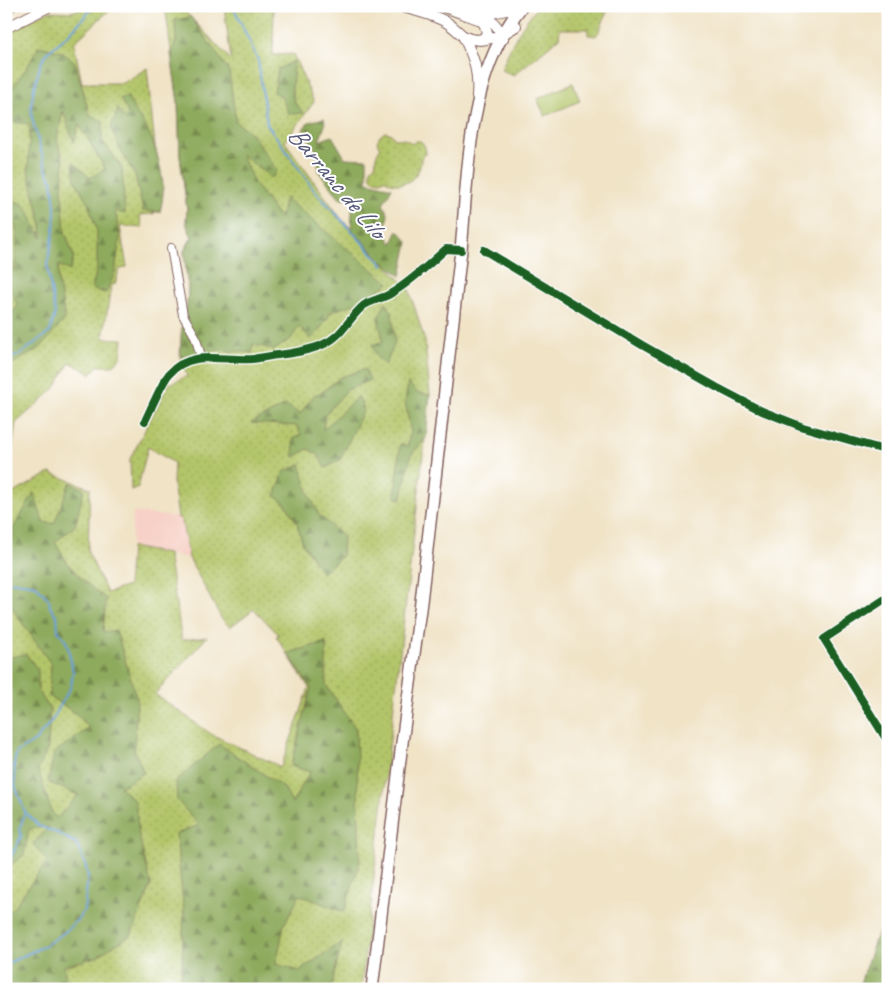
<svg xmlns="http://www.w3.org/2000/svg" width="894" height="995" font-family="Caveat,sans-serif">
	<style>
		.built { fill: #f7d1c7 }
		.green { fill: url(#green-dots); stroke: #7e724a }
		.forest { fill: url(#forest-firs); stroke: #6c6444 }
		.pitch { fill: #b3c569; stroke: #7e724a }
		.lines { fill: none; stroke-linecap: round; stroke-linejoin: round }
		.stream { stroke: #679ed5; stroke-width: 2 }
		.minor-casing { stroke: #846461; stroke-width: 10 }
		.major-casing { stroke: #846461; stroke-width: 12 }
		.highway-casing { stroke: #846461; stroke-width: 14 }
		.minor { stroke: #fff; stroke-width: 8 }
		.major { stroke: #fff; stroke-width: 10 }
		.highway { stroke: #fff; stroke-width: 11 }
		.cycleway-casing { stroke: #fff; stroke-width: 11 }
		.cycleway { stroke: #1b5e20; stroke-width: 8 }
		.labels { text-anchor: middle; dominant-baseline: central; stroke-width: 4; stroke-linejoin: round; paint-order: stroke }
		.water-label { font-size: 26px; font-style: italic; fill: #575877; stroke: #fff }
	</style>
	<defs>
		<pattern id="green-dots" width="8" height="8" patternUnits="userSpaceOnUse" patternTransform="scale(1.25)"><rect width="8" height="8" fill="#b3c569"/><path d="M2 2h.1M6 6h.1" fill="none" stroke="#9ba95b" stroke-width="1.8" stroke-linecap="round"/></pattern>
		<pattern id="forest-firs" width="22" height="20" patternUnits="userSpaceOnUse" patternTransform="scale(1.25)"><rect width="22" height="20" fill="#8eaa5d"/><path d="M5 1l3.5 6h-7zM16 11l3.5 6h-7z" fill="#768a4d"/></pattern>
	</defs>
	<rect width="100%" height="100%" fill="#fff"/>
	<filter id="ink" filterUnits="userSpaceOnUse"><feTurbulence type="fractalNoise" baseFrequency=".02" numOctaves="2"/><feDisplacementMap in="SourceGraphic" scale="10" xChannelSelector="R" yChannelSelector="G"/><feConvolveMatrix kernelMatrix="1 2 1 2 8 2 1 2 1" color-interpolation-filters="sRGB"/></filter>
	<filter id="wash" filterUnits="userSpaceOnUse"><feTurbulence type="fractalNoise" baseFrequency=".0096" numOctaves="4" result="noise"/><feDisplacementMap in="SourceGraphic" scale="20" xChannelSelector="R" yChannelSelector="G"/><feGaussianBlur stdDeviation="1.12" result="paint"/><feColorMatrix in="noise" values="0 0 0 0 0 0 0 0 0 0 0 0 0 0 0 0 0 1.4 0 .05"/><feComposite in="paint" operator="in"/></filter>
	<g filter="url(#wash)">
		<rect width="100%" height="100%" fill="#f0e3c6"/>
		<path class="built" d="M 133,512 L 181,518 L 189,558 L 131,547 Z"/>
		<path class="green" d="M 91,6 L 114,6 L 74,43 L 82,83 L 123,83 L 147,68 L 155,146 L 160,168 L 163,192 L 160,212 L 153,212 L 154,214 L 140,215 L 142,228 L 120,226 L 127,267 L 119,270 L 115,284 L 111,286 L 103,338 L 123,339 L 121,357 L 113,366 L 97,366 L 91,374 L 70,362 L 55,388 L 16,423 L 6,488 L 6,32 L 49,11 L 71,12 Z
			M 165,6 L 180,6 L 231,60 L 224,6 L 274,6 L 273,55 L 293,54 L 314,102 L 285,142 L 340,217 L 409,289 L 425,341 L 430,395 L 361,989 L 6,989 L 6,497 L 50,473 L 90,488 L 88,552 L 107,593 L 128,586 L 131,547 L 168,554 L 182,640 L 207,637 L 155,694 L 211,734 L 281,767 L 309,688 L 276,636 L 279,635 L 254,609 L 230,627 L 221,618 L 189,558 L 181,518 L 178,518 L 173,482 L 174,463 L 148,447 L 138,487 L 131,490 L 130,459 L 168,385 L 187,376 L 180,357 L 182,324 L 187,306 L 188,288 L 184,251 L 192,237 L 186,223 L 187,209 L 180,156 L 178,102 Z
			M 539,6 L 609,6 L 600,30 L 596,36 L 588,35 L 588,29 L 560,29 L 559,38 L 514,75 L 501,70 C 511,45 520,26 539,6 Z
			M 385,132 L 390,133 L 395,139 C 402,138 407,139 412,144 C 420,136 426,145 426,153 L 421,158 C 421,179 401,192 384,179 L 381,181 L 373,180 C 369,174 369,168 376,164 C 374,158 377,154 380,148 L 377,142 C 379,137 380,135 385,132 Z"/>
		<path class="forest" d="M 191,17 L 229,71 L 236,122 L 252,134 L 277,171 L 272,178 L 241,154 L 254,183 L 280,218 L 285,198 L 389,283 C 369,297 356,305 332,311 L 321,328 L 311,339 L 299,326 L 291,339 L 274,350 L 253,344 L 252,353 L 218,350 L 180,357 L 182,323 L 187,306 L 188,288 L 184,251 L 192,237 L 186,223 L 187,209 L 180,156 L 178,102 L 171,54 L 176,41 L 175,20 Z
			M 39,46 L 62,52 L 75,62 L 90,116 L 103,121 L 102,140 L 122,168 L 125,214 L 115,211 L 120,236 L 115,272 L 106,293 L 92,289 L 97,268 L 97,231 L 88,203 L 75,180 L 73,162 L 90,178 L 105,169 L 88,139 L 79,125 L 74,142 L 63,111 L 57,139 L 64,162 L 62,190 L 65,232 L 74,257 L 70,271 L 59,265 L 58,279 L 65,319 L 40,348 L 9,366 L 13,350 L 6,344 L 6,319 L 18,306 L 11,290 L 6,291 L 6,273 L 15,269 L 17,233 L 12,211 L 16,201 L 25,206 L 42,238 L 41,222 L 28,170 L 30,124 L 9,122 L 6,117 L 6,97 L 8,97 L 11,89 L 26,69 Z
			M 294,61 L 292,91 L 295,103 L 304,113 L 289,114 L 281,96 L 274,92 L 278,69 Z
			M 127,96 C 133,109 142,120 149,133 C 156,146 164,177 163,193 C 163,199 161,206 160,212 L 143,211 L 135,175 L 121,151 L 111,128 L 118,109 L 123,118 L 128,113 L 120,99 Z
			M 324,118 L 325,125 L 319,141 L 332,136 L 345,158 L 367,159 L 367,182 L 392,188 L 383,204 L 388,214 L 385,233 L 392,244 L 398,230 L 408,242 L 401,276 L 382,261 L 351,229 L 353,196 L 341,199 L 319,172 L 317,152 L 303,129 L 309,122 Z
			M 386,302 L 392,312 L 395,343 L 385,366 L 377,357 L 372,345 L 383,341 L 378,318 Z
			M 365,369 L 370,380 L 347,390 L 325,415 L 323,430 L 358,396 L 364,409 L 340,460 L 325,468 L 318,454 L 308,449 L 294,457 L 293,439 L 301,435 L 297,426 L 251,423 L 286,405 L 300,414 L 314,395 L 322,392 L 341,377 Z
			M 408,383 L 418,393 L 430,395 L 426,438 L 411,455 L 401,499 L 395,497 L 400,444 L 407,446 L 411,432 L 405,402 Z
			M 300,464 L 308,492 L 319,515 L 343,536 L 342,556 L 322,573 L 303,544 L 297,523 L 285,503 L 275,496 L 284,472 Z
			M 70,483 L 84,489 L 75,526 L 55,542 L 68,564 L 84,581 L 106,599 L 103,632 L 116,630 L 137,700 L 134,749 L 144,773 L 120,787 L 135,801 L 139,836 L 151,885 L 131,935 L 96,957 L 64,966 L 67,989 L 6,989 L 6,915 L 14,907 L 47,861 L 33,844 L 49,827 L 29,829 L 24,855 L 6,869 L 6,658 L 26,654 L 38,670 L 38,691 L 50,709 L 48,748 L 38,770 L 52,813 L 57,818 L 78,795 L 48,782 L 54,753 L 89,728 L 78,715 L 49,696 L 51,664 L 16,614 L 6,597 L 6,572 L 13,529 L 34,493 L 43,522 L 54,524 Z
			M 326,642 L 326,685 L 356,729 L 360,862 L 344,912 L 300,895 L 284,925 L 276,964 L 299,971 L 342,942 L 332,984 L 329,989 L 181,989 L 184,913 L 176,834 L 199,825 L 177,800 L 176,781 L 219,744 L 284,788 L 292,803 L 310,772 L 291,766 L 311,688 L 288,653 Z
			M 888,920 L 888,989 L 858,989 L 877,934 Z"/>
		<path class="pitch" d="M 573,83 L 580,101 L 545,116 L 537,99 Z"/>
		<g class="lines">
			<path class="stream" d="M 233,6 L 258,60 L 267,124 L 314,190 L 383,265
				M 6,359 L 19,355 L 50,332 L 55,313 L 47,265 L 54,231 L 55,207 L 52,181 L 46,169 L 32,118 L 31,104 L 34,88 L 41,63 L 47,53 L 69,34 L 94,6
				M 6,579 L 9,581 L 36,585 L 49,600 L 50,607 L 57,616 L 58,631 L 65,639 L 68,647 L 73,672 L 71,686 L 53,719 L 35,741 L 17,752 L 14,763 L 15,786 L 25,812 L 39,826 L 57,833 L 76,843 L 85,863 L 88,877 L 84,910 L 79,918 L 65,932 L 44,946 L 6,964
				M 6,863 L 9,861 L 21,837 L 20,828 L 25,812"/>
		</g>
	</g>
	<g filter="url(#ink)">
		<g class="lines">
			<defs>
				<path id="minor" d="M 6,9 L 13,6
					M 171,248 L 183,315 L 195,336 L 200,353 L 203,357
					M 484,250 L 642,345 L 716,387 L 762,411 L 803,427 L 888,451
					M 145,421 C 151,409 161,384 169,374 C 191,349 223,361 252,359 C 260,358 269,356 278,355 C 293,353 308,351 322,345 C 343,336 347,320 363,306 C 370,300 382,299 390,294 C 411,282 429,264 446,249 L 461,250
					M 888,597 L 824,639 L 888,742"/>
				<path id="major" d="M 399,6 C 413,10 427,13 440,19 C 449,22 455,29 462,35 C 478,46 502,36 516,26
					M 442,6 L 478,19 L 484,23 L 487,32 L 485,37 L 480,40
					M 464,14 C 483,13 496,19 503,38 L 503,39
					M 482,15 L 506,10 L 514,6
					M 6,28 L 50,6
					M 463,36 C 474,57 479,72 477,96"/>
				<path id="highway" d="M 372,989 L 402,743 L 421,602 L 461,250 C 469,167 467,75 522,6"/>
			</defs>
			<use href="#minor" class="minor-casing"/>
			<use href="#major" class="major-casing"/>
			<use href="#highway" class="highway-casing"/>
			<use href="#minor" class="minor"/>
			<use href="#major" class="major"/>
			<use href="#highway" class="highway"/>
			<defs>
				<path id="cycleway" d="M 484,250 L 642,345 L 716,387 L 762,411 L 803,427 L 888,451
					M 145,421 C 151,409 161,384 169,374 C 191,349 223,361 252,359 C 260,358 269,356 278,355 C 293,353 308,351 322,345 C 343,336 347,320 363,306 C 370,300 382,299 390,294 C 411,282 429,264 446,249 L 461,250
					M 888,597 L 824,639 L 888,742"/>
			</defs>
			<use href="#cycleway" class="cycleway-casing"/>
			<use href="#cycleway" class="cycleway"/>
		</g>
	</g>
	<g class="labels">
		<g class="water-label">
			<text transform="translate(337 182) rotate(50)">Barranc de Lilo</text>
		</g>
	</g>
	<rect width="894" height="995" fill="none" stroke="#fff" stroke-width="25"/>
</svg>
